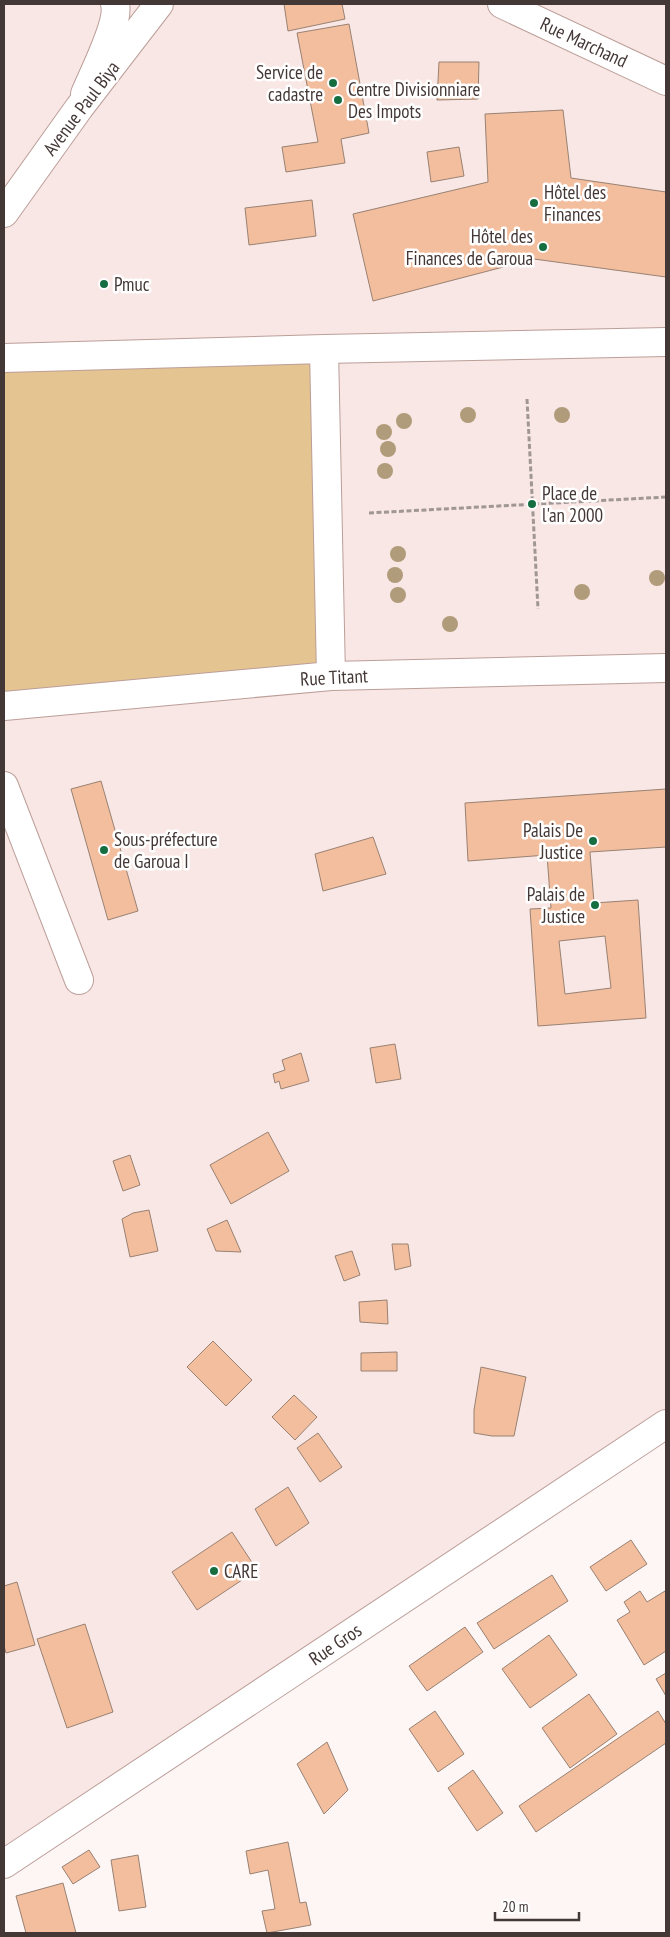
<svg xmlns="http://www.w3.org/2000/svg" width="670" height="1937" font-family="'PT Sans Narrow',sans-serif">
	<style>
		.built { fill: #f8e7e4 }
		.forest { fill: #e4c491 }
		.building { fill: #f3be9d; stroke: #998173; fill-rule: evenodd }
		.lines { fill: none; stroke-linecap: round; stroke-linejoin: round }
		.minor-casing { stroke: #bc9e99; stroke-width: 30 }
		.major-casing { stroke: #bc9e99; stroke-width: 30 }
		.path { stroke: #a09795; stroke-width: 3; stroke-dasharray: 5 2.5; stroke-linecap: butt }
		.minor { stroke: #fff; stroke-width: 28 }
		.major { stroke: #fff; stroke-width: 28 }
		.tree { fill: #b09b7a }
		.poi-dot { fill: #166d40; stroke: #fff; stroke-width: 2 }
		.labels { text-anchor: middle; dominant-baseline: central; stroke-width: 5; stroke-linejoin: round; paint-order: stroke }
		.street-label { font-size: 19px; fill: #443836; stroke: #fff }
		.poi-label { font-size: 19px; fill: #443836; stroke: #fff; text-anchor: start }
	</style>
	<rect width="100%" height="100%" fill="#fdf6f5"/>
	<path class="built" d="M 4,4 L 666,4 L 666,1436 L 4,1866 Z"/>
	<path class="forest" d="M 324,349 L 331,676 L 4,701 L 4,358 Z"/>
	<path class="building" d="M 284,4 L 342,4 L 345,19 L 288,31 Z
		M 349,24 L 369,133 L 341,139 L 345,163 L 286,172 L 282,147 L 318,142 L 297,33 Z
		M 439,62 L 479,62 L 478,99 L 437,100 Z
		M 563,110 L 571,178 L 666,192 L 666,277 L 534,259 L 373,301 L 353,214 L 488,182 L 485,114 Z
		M 459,147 L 464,176 L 431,182 L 427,152 Z
		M 312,200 L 316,236 L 249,245 L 245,208 Z
		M 101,781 L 138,911 L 108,920 L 71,789 Z
		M 666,789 L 666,847 L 590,852 L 594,903 L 638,900 L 646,1018 L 538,1026 L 530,909 L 551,908 L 547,855 L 468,861 L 465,803 ZM 605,936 L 611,988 L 565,994 L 559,941 Z
		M 373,837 L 386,874 L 323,891 L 315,854 Z
		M 395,1044 L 401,1079 L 376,1083 L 370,1048 Z
		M 301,1053 L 309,1081 L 281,1089 L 279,1081 L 275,1083 L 273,1074 L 285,1070 L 282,1060 Z
		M 268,1132 L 289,1171 L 231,1204 L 210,1165 Z
		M 130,1155 L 140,1185 L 123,1191 L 113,1161 Z
		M 149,1210 L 158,1251 L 130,1257 L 122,1219 L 133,1213 Z
		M 227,1220 L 241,1252 L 216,1251 L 207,1229 Z
		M 392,1244 L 408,1244 L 411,1266 L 395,1270 Z
		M 352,1251 L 360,1275 L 344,1281 L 335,1256 Z
		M 387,1300 L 388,1324 L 360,1322 L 359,1302 Z
		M 213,1341 L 252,1380 L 226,1406 L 187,1367 Z
		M 397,1352 L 397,1371 L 361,1371 L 361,1353 Z
		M 481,1367 L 526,1377 L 514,1436 L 492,1436 L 474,1433 L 474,1410 Z
		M 294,1395 L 317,1417 L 295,1440 L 272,1417 Z
		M 318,1433 L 342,1467 L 320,1482 L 297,1448 Z
		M 288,1487 L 309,1523 L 276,1546 L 255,1509 Z
		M 232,1532 L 257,1570 L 197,1610 L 172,1572 Z
		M 631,1540 L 647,1564 L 606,1591 L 590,1567 Z
		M 552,1575 L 568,1601 L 494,1649 L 477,1623 Z
		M 17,1582 L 35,1645 L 6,1653 L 4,1646 L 4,1586 Z
		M 640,1591 L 647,1602 L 665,1591 L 666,1593 L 666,1651 L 644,1665 L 617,1620 L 630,1612 L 624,1602 Z
		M 85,1624 L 113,1712 L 67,1728 L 37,1639 Z
		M 465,1627 L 483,1652 L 427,1691 L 409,1666 Z
		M 549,1635 L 577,1675 L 530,1708 L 502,1669 Z
		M 666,1673 L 666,1696 L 656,1679 Z
		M 589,1694 L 617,1734 L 570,1768 L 542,1728 Z
		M 435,1711 L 464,1754 L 438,1772 L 409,1729 Z
		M 658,1711 L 666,1724 L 666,1743 L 536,1832 L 519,1806 Z
		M 327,1742 L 348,1790 L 324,1814 L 297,1764 Z
		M 473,1770 L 503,1813 L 477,1831 L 448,1788 Z
		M 288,1842 L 300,1903 L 306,1902 L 311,1925 L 267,1933 L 262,1911 L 275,1909 L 268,1870 L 250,1874 L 246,1851 Z
		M 89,1850 L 100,1867 L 73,1884 L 62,1867 Z
		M 138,1855 L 146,1907 L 119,1911 L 111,1860 Z
		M 63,1883 L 76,1933 L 26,1933 L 16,1896 Z"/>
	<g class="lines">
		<defs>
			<path id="minor" d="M 502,4 L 666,81
				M 85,94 C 93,74 120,23 115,4
				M 324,349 L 331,676
				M 4,358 L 324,349 L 666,342
				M 4,706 L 331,676 L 666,668
				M 4,786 L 79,980
				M 4,1864 L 666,1424"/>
			<path id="major" d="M 4,213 L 79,108 L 159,4"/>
		</defs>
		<use href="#minor" class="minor-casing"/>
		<use href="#major" class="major-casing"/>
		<path class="path" d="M 527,399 L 538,609
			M 369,513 L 666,497"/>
		<use href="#minor" class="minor"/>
		<use href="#major" class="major"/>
	</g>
	<g class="tree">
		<circle cx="468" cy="415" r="8"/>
		<circle cx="562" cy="415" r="8"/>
		<circle cx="404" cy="421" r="8"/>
		<circle cx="384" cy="432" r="8"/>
		<circle cx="388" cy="449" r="8"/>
		<circle cx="385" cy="471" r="8"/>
		<circle cx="398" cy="554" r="8"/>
		<circle cx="395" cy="575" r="8"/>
		<circle cx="657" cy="578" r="8"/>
		<circle cx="582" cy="592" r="8"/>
		<circle cx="398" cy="595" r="8"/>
		<circle cx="450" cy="624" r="8"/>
	</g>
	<g class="poi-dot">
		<circle cx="333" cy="83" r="5"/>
		<circle cx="338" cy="100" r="5"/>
		<circle cx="534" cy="203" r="5"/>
		<circle cx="543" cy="247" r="5"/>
		<circle cx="104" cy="284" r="5"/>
		<circle cx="532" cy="504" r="5"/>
		<circle cx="593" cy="841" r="5"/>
		<circle cx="104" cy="850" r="5"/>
		<circle cx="595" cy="905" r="5"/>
		<circle cx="214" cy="1571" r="5"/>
	</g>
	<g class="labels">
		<g class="street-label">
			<text transform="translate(584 42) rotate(25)">Rue Marchand</text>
			<text transform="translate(81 108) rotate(-53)">Avenue Paul Biya</text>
			<text transform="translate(334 677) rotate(-3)">Rue Titant</text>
			<text transform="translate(335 1644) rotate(-34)">Rue Gros</text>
		</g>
		<g class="poi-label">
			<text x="323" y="72" text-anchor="end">Service de<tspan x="323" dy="22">cadastre</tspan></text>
			<text x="348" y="89">Centre Divisionniare<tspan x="348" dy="22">Des Impots</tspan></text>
			<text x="544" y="192">Hôtel des<tspan x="544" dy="22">Finances</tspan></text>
			<text x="533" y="236" text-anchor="end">Hôtel des<tspan x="533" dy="22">Finances de Garoua</tspan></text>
			<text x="114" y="284">Pmuc</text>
			<text x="542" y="493">Place de<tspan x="542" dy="22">l'an 2000</tspan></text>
			<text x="583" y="830" text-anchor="end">Palais De<tspan x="583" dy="22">Justice</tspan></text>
			<text x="114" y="839">Sous-préfecture<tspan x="114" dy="22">de Garoua I</tspan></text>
			<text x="585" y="894" text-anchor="end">Palais de<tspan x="585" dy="22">Justice</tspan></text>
			<text x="224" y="1571">CARE</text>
		</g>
	</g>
	<rect width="670" height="1937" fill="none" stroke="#443836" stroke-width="10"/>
	<path d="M495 1912v8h84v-8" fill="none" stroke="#443836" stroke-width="2.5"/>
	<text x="502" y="1912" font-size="15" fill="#443836" stroke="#ffffff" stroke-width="4" paint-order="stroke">20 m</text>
</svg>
